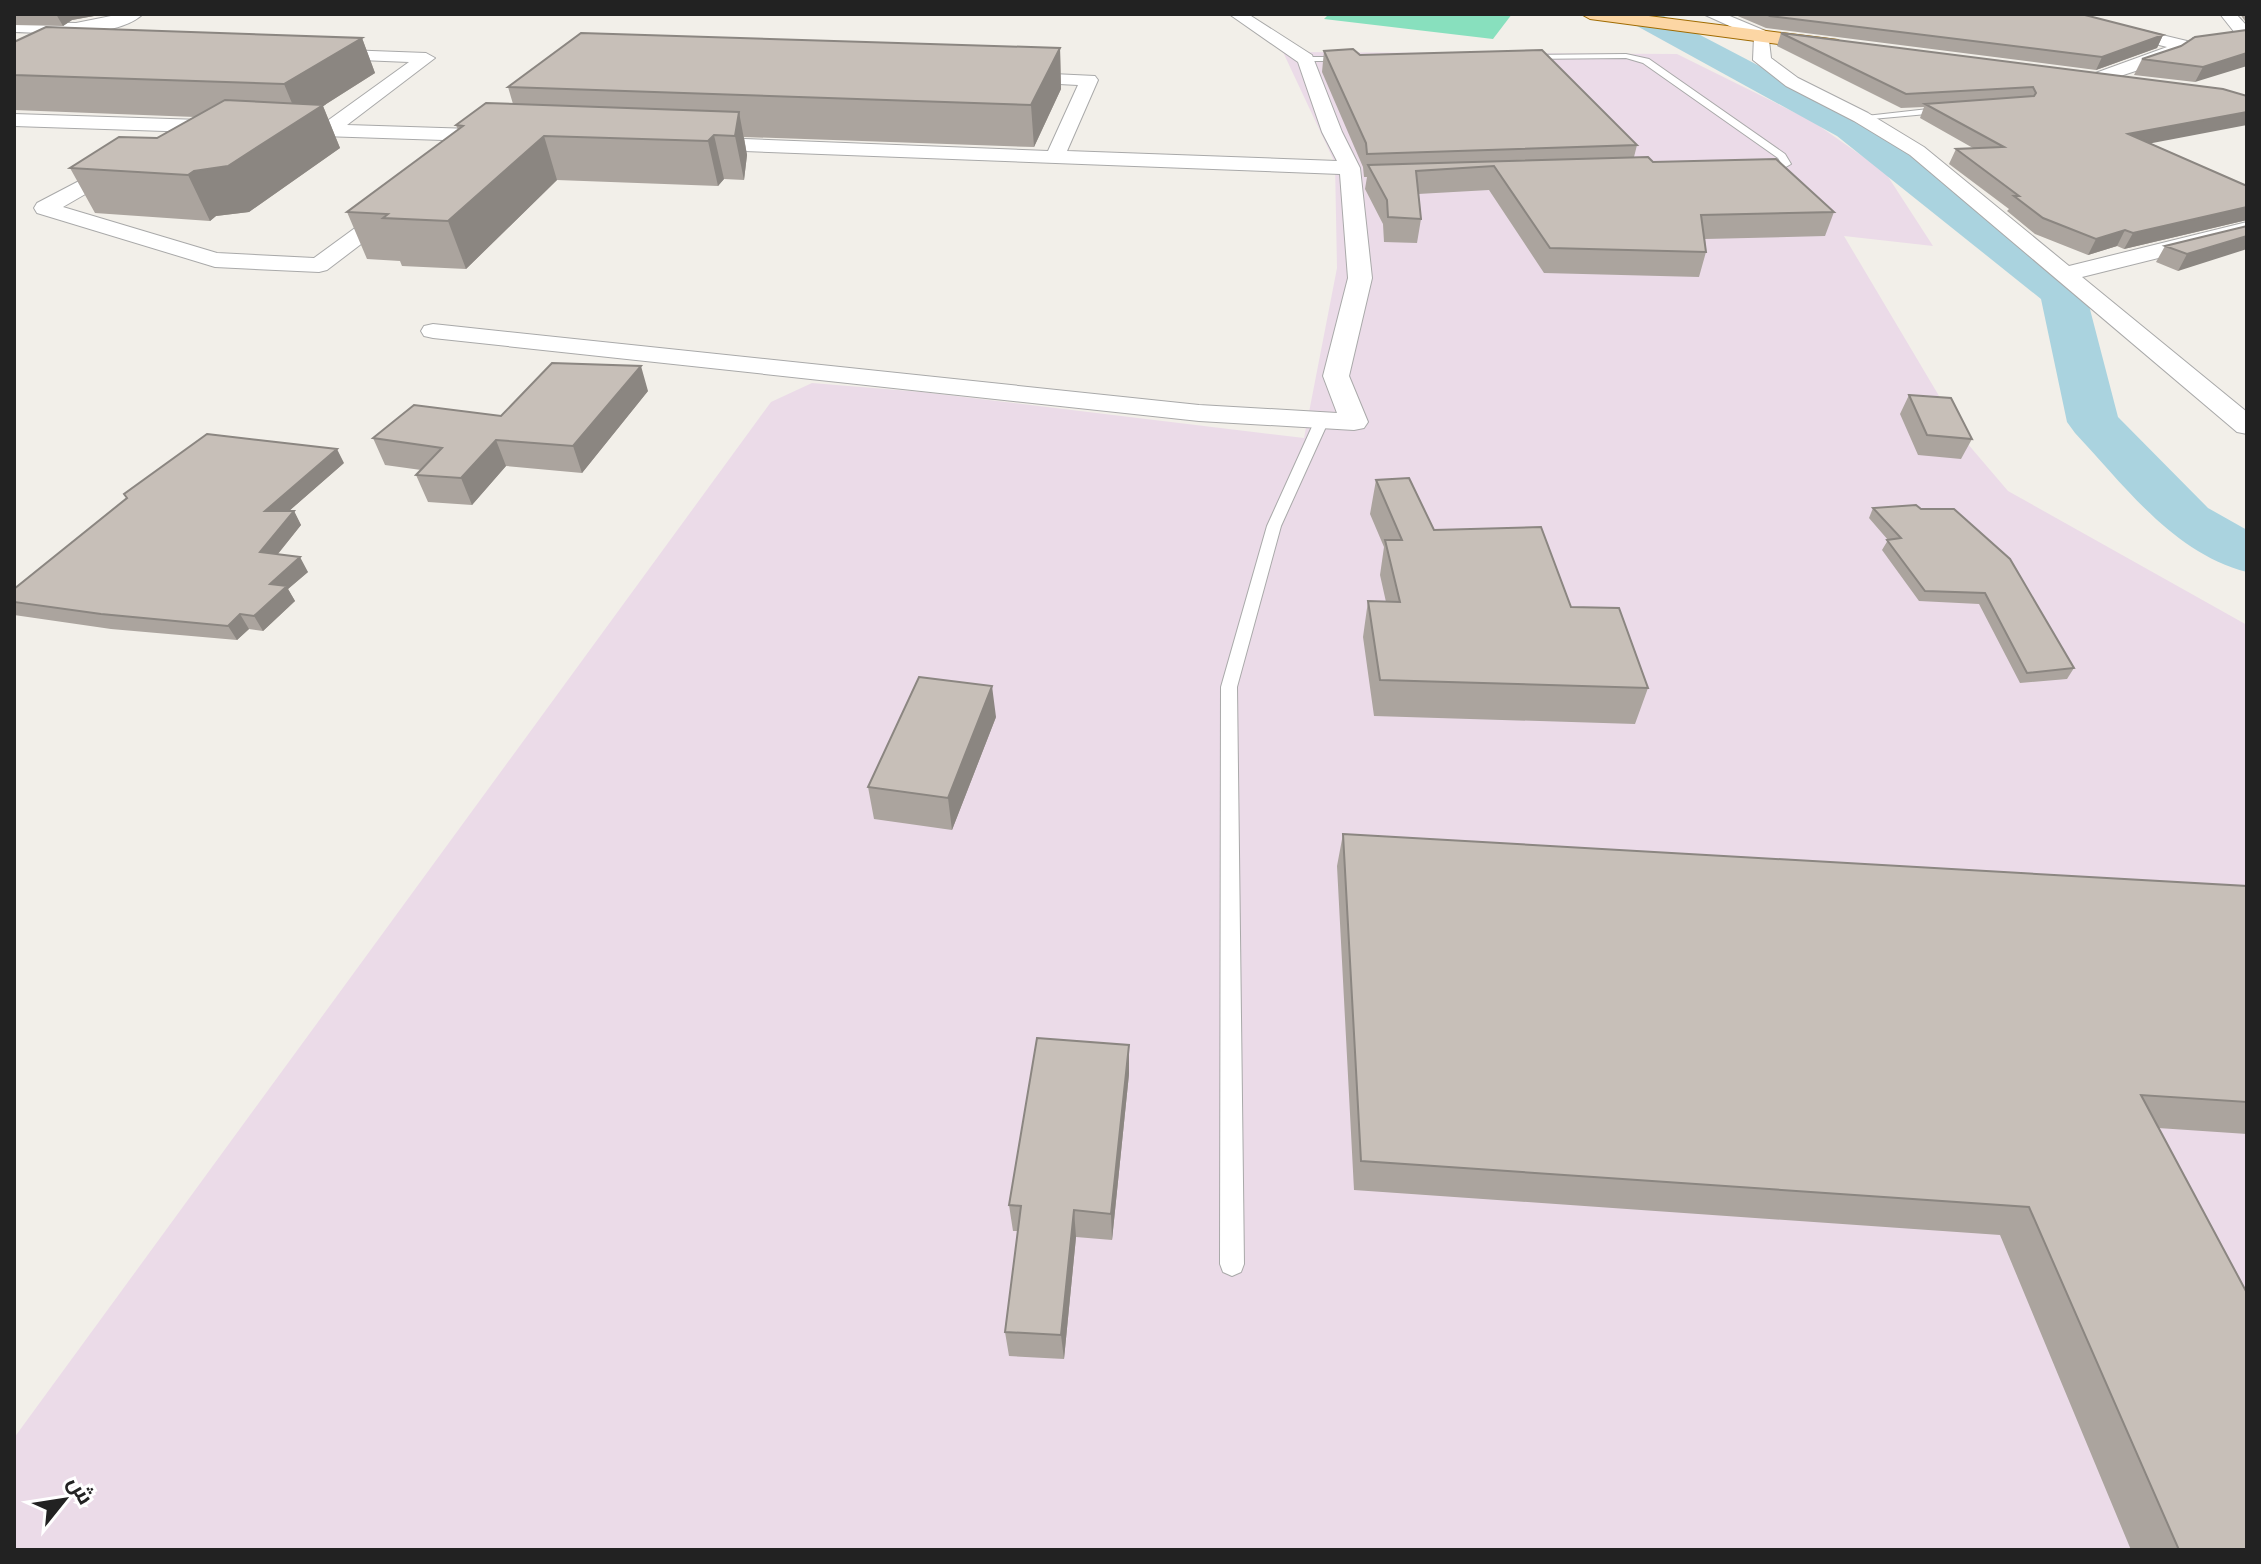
<svg xmlns="http://www.w3.org/2000/svg" width="2261" height="1564" font-family="'Alegreya Sans',Cairo,sans-serif">
	<style>
		.industrial { fill: #ebdbe8 }
		.pitch { fill: #88e0be }
		.lines { fill: none; stroke-linecap: round; stroke-linejoin: round }
		.river { fill: #aad3df; fill-rule: evenodd }
		.service-casing { stroke: #a9a9a9; stroke-width: 2 }
		.minor-casing { stroke: #a9a9a9; stroke-width: 2 }
		.primary-casing { stroke: #a06b00; stroke-width: 2 }
		.service { fill: #fff; fill-rule: evenodd }
		.minor { fill: #fff; fill-rule: evenodd }
		.primary { fill: #fcd6a4; fill-rule: evenodd }
		.wall { fill: #aba49e }
		.shaded-wall { fill: #8b8681 }
		.building { fill: #c7bfb8; stroke: #8b8681; stroke-width: 2 }
	</style>
	<rect width="100%" height="100%" fill="#f2efe9"/>
	<path class="industrial" d="M 1283,52 L 1677,54 L 1812,121 L 1885,172 L 1933,246 L 1844,236 L 1967,443 L 2008,491 L 2247,625 L 2247,1550 L 14,1550 L 14,1438 L 771,402 L 812,383 L 922,392 L 1304,438 L 1337,268 L 1335,163 Z"/>
	<path class="pitch" d="M 1329,14 L 1512,14 L 1493,39 L 1324,19 Z"/>
	<g class="lines">
		<path class="river" d="M 1622,14 L 1660,14 L 1863,120 L 2079,284 L 2086,294 L 2118,417 L 2208,508 L 2247,530 L 2247,572 C 2173,553 2125,486 2075,433 L 2067,422 L 2041,299 L 1837,136 L 1626,20 Z"/>
		<defs>
			<path id="service" d="M 1626,54 L 1649,59 L 1785,154 L 1791,164 L 1777,172 L 1760,172 L 1760,168 L 1781,163 L 1778,158 L 1643,63 L 1626,58 L 1524,59 L 1520,57 L 1524,55 Z
				M 1306,57 L 1347,57 L 1351,59 L 1347,61 L 1303,61 Z
				M 1946,107 L 1949,112 L 1861,120 L 1857,117 Z
				M 1322,416 L 1329,420 L 1281,526 L 1237,687 L 1244,1264 L 1241,1272 L 1232,1276 L 1223,1272 L 1220,1264 L 1221,687 L 1267,526 L 1315,420 Z"/>
			<path id="minor" d="M 121,14 L 143,14 C 117,39 48,33 14,32 L 14,22 L 76,23 Z
				M 1229,14 L 1248,14 L 1312,55 L 1342,132 L 1360,168 L 1372,278 L 1349,376 L 1368,422 L 1364,428 L 1354,430 L 1199,421 L 433,338 L 424,336 L 421,331 L 424,326 L 433,324 L 1199,405 L 1337,413 L 1323,376 L 1348,278 L 1340,174 L 693,149 L 683,143 L 693,137 L 1048,151 L 1078,85 L 1002,81 L 999,77 L 1008,72 L 1095,76 L 1098,80 L 1067,151 L 1337,161 L 1322,132 L 1298,62 Z
				M 1703,14 L 1725,14 L 1768,32 L 1771,58 L 1798,78 L 1868,113 L 1924,147 L 2069,266 L 2247,222 L 2247,236 L 2082,277 L 2247,412 L 2247,434 L 2237,432 L 1910,155 L 1854,121 L 1786,86 L 1753,60 L 1754,37 Z
				M 2047,14 L 2074,14 L 2187,41 L 2189,45 L 2172,59 L 2096,84 L 2090,83 L 2087,79 L 2090,75 L 2167,47 L 2049,17 Z
				M 2220,14 L 2236,14 L 2247,26 L 2247,41 L 2193,46 L 2191,42 L 2193,38 L 2235,33 Z
				M 318,49 L 426,53 L 435,58 L 347,125 L 504,130 L 514,136 L 504,142 L 14,126 L 14,114 L 323,124 L 409,62 L 312,58 L 310,54 L 312,50 Z
				M 125,157 L 135,163 L 132,167 L 63,207 L 217,253 L 314,258 L 392,201 L 400,200 L 411,206 L 327,270 L 319,272 L 215,267 L 37,213 L 34,208 L 37,203 Z"/>
			<path id="primary" d="M 1581,14 L 1633,14 L 1838,40 L 1848,46 L 1838,52 L 1590,19 Z"/>
		</defs>
		<use href="#service" class="service-casing"/>
		<use href="#minor" class="minor-casing"/>
		<use href="#primary" class="primary-casing"/>
		<use href="#service" class="service"/>
		<use href="#minor" class="minor"/>
		<use href="#primary" class="primary"/>
	</g>
	<path class="wall" d="M 14,14 L 105,14 L 72,20 L 63,26 L 14,25 Z
		M 1733,14 L 2081,14 L 2163,35 L 2157,48 L 2096,70 L 1766,28 Z
		M 2240,14 L 2247,14 L 2247,24 Z
		M 2247,30 L 2195,82 L 2134,75 L 2142,59 Z
		M 1781,33 L 2223,89 L 2150,143 L 2247,186 L 2247,220 L 2124,249 L 2117,246 L 2088,255 L 2035,234 L 2007,211 L 2009,209 L 1949,164 L 1956,149 L 1973,148 L 1920,118 L 1924,107 L 1901,108 L 1777,46 Z
		M 362,38 L 375,73 L 323,106 L 340,148 L 249,212 L 216,216 L 210,221 L 95,213 L 70,168 L 157,138 L 195,117 L 14,110 L 14,42 Z
		M 1060,48 L 1061,89 L 1034,147 L 744,137 L 747,155 L 744,180 L 724,179 L 718,186 L 557,180 L 466,269 L 402,266 L 400,261 L 367,259 L 347,212 L 458,130 L 456,125 L 513,104 L 508,87 Z
		M 1324,51 L 1360,55 L 1637,145 L 1634,157 L 1834,212 L 1825,236 L 1705,239 L 1706,252 L 1699,277 L 1544,273 L 1489,190 L 1418,194 L 1421,219 L 1417,243 L 1384,242 L 1383,224 L 1365,189 L 1367,177 L 1364,177 L 1363,167 L 1322,72 Z
		M 2247,226 L 2178,271 L 2156,262 L 2165,246 Z
		M 648,391 L 582,473 L 506,466 L 472,505 L 428,502 L 416,475 L 421,470 L 385,465 L 373,438 Z
		M 1909,395 L 1972,439 L 1961,459 L 1918,455 L 1900,414 Z
		M 344,463 L 289,511 L 294,511 L 301,525 L 278,554 L 308,572 L 288,589 L 295,601 L 263,631 L 249,629 L 237,640 L 111,629 L 14,615 L 14,589 Z
		M 1376,480 L 1434,530 L 1571,607 L 1648,688 L 1635,724 L 1374,716 L 1363,637 L 1368,601 L 1386,602 L 1380,575 L 1384,547 L 1370,514 Z
		M 1916,505 L 2074,668 L 2067,679 L 2020,683 L 1979,604 L 1919,601 L 1882,550 L 1888,540 L 1869,518 L 1873,508 Z
		M 996,717 L 952,830 L 874,819 L 868,787 Z
		M 1343,834 L 2247,886 L 2247,1134 L 2158,1128 L 2247,1550 L 2131,1550 L 2000,1235 L 1354,1190 L 1337,866 Z
		M 1129,1074 L 1112,1240 L 1076,1237 L 1064,1359 L 1009,1356 L 1005,1332 L 1018,1231 L 1013,1231 L 1009,1205 Z"/>
	<path class="shaded-wall" d="M 56,14 L 105,14 L 72,20 L 63,26 Z
		M 2163,35 L 2157,48 L 2096,70 L 2102,57 Z
		M 362,38 L 375,73 L 323,106 L 340,148 L 249,212 L 216,216 L 210,221 L 188,175 L 194,171 L 299,120 L 284,84 Z
		M 1060,48 L 1061,89 L 1034,147 L 1031,105 Z
		M 2247,53 L 2247,66 L 2195,82 L 2203,67 Z
		M 739,112 L 747,155 L 744,180 L 735,136 Z
		M 2247,112 L 2247,125 L 2121,149 L 2128,134 Z
		M 714,135 L 724,179 L 718,186 L 708,141 Z
		M 544,136 L 557,180 L 466,269 L 448,221 Z
		M 2247,207 L 2247,220 L 2124,249 L 2133,233 Z
		M 2125,230 L 2117,246 L 2088,255 L 2096,239 Z
		M 2247,236 L 2247,249 L 2178,271 L 2187,254 Z
		M 641,366 L 648,391 L 582,473 L 573,446 Z
		M 496,440 L 506,466 L 472,505 L 461,478 Z
		M 337,449 L 344,463 L 273,525 L 265,511 Z
		M 294,511 L 301,525 L 268,566 L 260,552 Z
		M 300,557 L 308,572 L 288,589 L 295,601 L 263,631 L 254,616 L 270,584 Z
		M 240,614 L 249,629 L 237,640 L 228,626 Z
		M 992,686 L 996,717 L 952,830 L 948,798 Z
		M 1129,1045 L 1129,1074 L 1112,1240 L 1111,1214 Z
		M 1074,1210 L 1076,1237 L 1064,1359 L 1061,1335 Z"/>
	<path class="building" d="M 1766,14 L 2081,14 L 2163,35 L 2102,57 L 1770,16 Z
		M 46,27 L 362,38 L 284,84 L 14,75 L 14,42 Z
		M 2247,30 L 2247,53 L 2203,67 L 2142,59 L 2181,46 L 2195,37 Z
		M 581,33 L 1060,48 L 1031,105 L 508,87 Z
		M 1781,33 L 2223,89 L 2247,96 L 2247,112 L 2128,134 L 2247,186 L 2247,207 L 2133,233 L 2125,230 L 2096,239 L 2043,218 L 2014,196 L 2019,196 L 1956,149 L 2004,147 L 1925,104 L 2034,96 L 2036,93 L 2033,87 L 1906,94 Z
		M 1353,49 L 1360,55 L 1542,50 L 1637,145 L 1367,154 L 1366,143 L 1324,51 Z
		M 225,100 L 323,105 L 228,166 L 194,171 L 188,175 L 70,168 L 119,137 L 157,138 Z
		M 486,103 L 739,112 L 735,136 L 714,135 L 708,141 L 544,136 L 448,221 L 383,218 L 388,214 L 347,212 L 463,126 L 456,125 Z
		M 1648,157 L 1653,162 L 1776,159 L 1834,212 L 1701,215 L 1706,252 L 1550,248 L 1494,166 L 1416,171 L 1421,219 L 1388,217 L 1387,200 L 1368,165 Z
		M 2247,226 L 2247,236 L 2187,254 L 2165,246 Z
		M 552,363 L 641,366 L 573,446 L 496,440 L 461,478 L 416,475 L 442,448 L 373,438 L 414,405 L 501,416 Z
		M 1909,395 L 1951,398 L 1972,439 L 1927,435 Z
		M 207,434 L 337,449 L 265,511 L 294,511 L 260,552 L 300,557 L 270,584 L 287,586 L 254,616 L 240,614 L 228,626 L 101,614 L 14,602 L 14,589 L 127,498 L 124,494 Z
		M 1409,478 L 1434,530 L 1541,527 L 1571,607 L 1619,608 L 1648,688 L 1380,680 L 1368,601 L 1400,602 L 1385,540 L 1402,540 L 1376,480 Z
		M 1916,505 L 1921,509 L 1954,509 L 2010,559 L 2074,668 L 2027,673 L 1985,593 L 1925,591 L 1887,540 L 1901,538 L 1873,508 Z
		M 919,677 L 992,686 L 948,798 L 868,787 Z
		M 1343,834 L 2247,886 L 2247,1102 L 2141,1095 L 2247,1293 L 2247,1550 L 2179,1550 L 2029,1207 L 1361,1161 Z
		M 1037,1038 L 1129,1045 L 1111,1214 L 1074,1210 L 1061,1335 L 1005,1332 L 1021,1206 L 1009,1205 Z"/>
	<rect width="2261" height="1564" fill="none" stroke="#222222" stroke-width="32"/>
	<g transform="translate(64 1500) rotate(60)" stroke="#ffffff" stroke-width="6" paint-order="stroke">
	<path d="M0-6L14 30L0 20L-14 30Z" fill="#222222"/>
	<text y="-12" font-size="22" font-weight="bold" text-anchor="middle" fill="#222222">ش</text>
	</g>
</svg>
